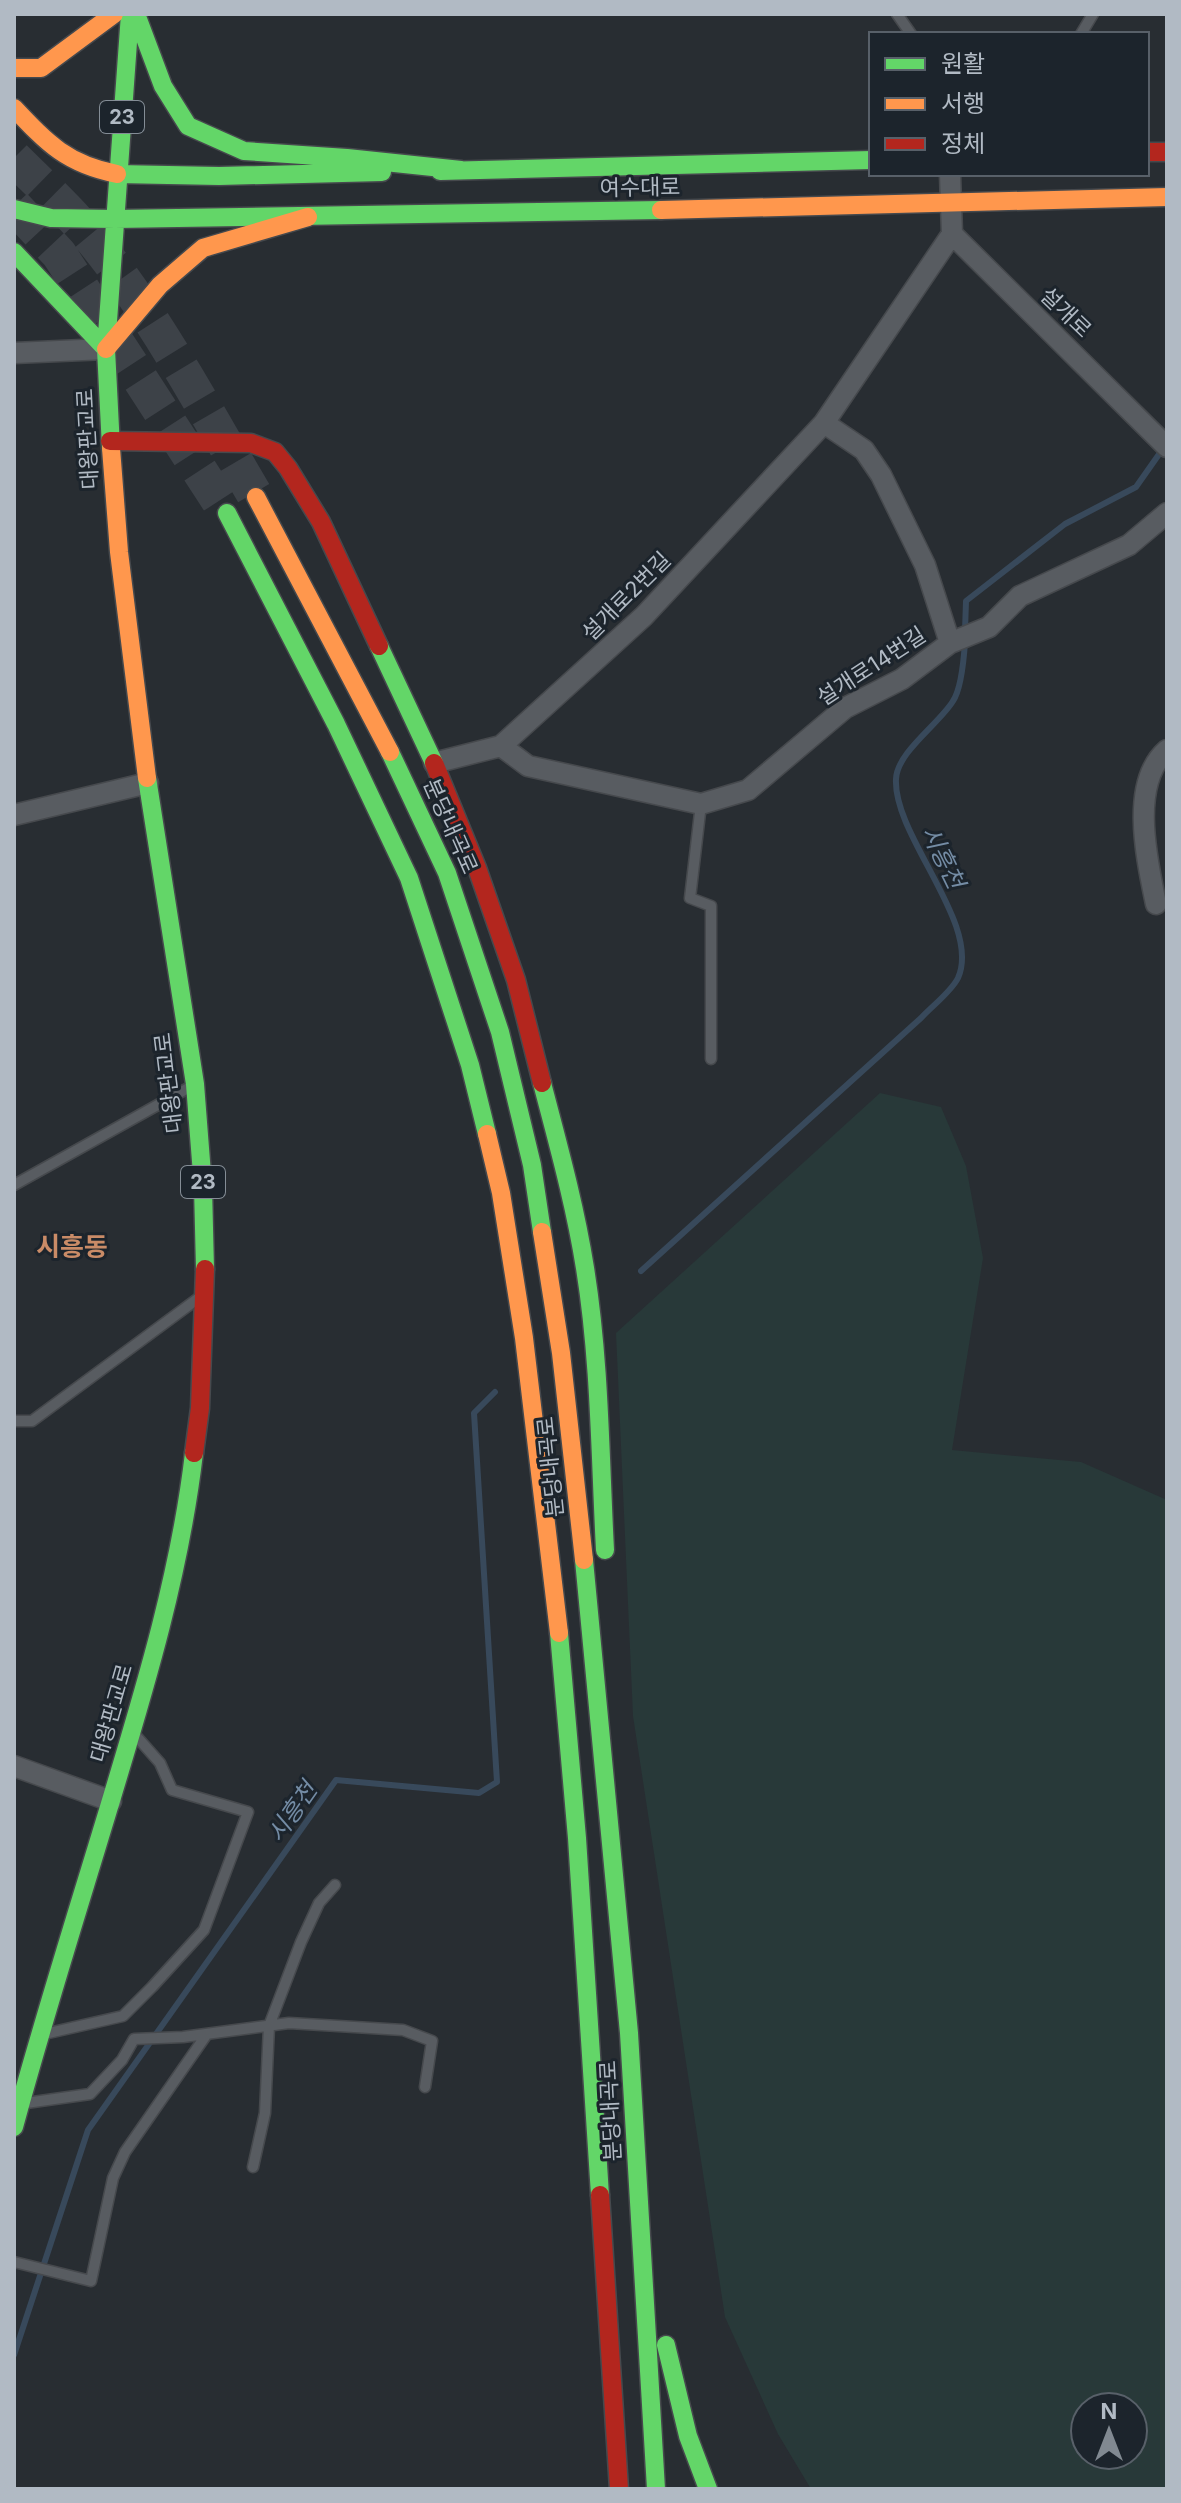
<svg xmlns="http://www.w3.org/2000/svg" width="1181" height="2503" font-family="Inter,'Noto Sans KR',sans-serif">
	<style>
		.green { fill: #283939; fill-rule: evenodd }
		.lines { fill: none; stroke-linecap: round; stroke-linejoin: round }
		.stream { stroke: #38495b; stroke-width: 6 }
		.highway-tunnel { stroke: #3d4248; stroke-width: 36; stroke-dasharray: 36 18; stroke-linecap: butt }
		.lane-casing { stroke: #46494d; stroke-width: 13 }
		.street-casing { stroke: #46494d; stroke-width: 23 }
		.fast-casing { stroke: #46494d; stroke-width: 21 }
		.slow-casing { stroke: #46494d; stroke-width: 21 }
		.jam-casing { stroke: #46494d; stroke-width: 21 }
		.lane { stroke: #585c61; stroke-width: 10 }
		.street { stroke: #585c61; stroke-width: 20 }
		.fast { stroke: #63d668; stroke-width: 18 }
		.slow { stroke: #ff974d; stroke-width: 18 }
		.jam { stroke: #b3261e; stroke-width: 18 }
		.labels { text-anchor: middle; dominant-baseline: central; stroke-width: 6; stroke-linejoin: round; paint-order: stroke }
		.shield { fill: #1c242c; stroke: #848d96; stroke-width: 2 }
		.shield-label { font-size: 20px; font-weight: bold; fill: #b1bac4 }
		.street-label { font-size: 22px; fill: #b1bac4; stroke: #1c242c }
		.water-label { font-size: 24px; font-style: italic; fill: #748ca5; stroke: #1c242c }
		.quarter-label { font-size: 26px; font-weight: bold; fill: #c98b67; stroke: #1c242c }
	</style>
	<rect width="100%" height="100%" fill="#282d32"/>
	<path class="green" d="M 880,1093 L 941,1107 L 966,1166 L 983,1258 L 952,1450 L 1081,1462 L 1167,1500 L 1167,2489 L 811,2489 L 778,2434 L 725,2317 L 633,1716 L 616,1333 ZM 1085,2407 L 1133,2407 L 1133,2455 L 1085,2455 Z"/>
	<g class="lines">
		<path class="stream" d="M 965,631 L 966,601 L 1065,524 L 1136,487 L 1162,450
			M 641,1271 L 921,1018 C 932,1006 951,992 958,978 C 982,924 893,836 896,779 C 897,752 940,723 953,701 C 961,689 964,657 965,642
			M 14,2355 L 88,2130 L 336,1780 L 479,1793 L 497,1782 L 474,1413 L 495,1392"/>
		<path class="highway-tunnel" d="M 14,158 C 37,181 62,204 83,228 C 152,309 202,406 256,497
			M 14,206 L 59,254 L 227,513"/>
		<defs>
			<path id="lane" d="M 897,14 L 911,34
				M 1081,34 L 1093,14
				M 701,804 L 690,898 L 711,906 L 711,1059
				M 14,1185 L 190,1087
				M 14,1421 L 32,1421 L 200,1297
				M 44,2034 L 123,2016 L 152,1987 L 204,1930 L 248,1812 L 172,1790 L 160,1763 L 137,1737
				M 26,2103 L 90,2094 L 122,2060 L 134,2039 L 183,2037 L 289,2023 L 403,2030 L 432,2041 L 425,2087
				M 253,2167 L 265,2113 L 269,2026 L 301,1942 L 319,1903 L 335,1885
				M 14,2262 L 91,2281 L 113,2178 L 125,2152 L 207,2034"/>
			<path id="street" d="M 950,174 L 952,234 L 1167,447
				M 14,353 L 106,349
				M 824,423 L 864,450 L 881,475 L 925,565 L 950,643
				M 501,746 L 528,766 L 701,804 L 748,790 L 845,708 L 902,679 L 950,643 L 989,627 L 1020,596 L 1129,545 L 1167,513
				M 434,763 L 501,746 L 644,616 L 824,423 L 952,234
				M 14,815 L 148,783
				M 1156,904 C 1147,860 1129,783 1167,750
				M 14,1766 L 111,1801"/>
			<path id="fast" d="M 136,14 L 163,86 L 188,126 L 244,151 L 347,158 L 461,170
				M 440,171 L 871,160
				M 117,174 L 219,176 L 382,172
				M 14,209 L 51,218 L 115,219
				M 115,219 L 661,210
				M 14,252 L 106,349
				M 111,448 L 106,349 L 130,14
				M 227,513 L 336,724 L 409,878 L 470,1065 L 487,1134
				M 379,646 L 434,763
				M 390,752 L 447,873 L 500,1032 L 532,1165 L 542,1232
				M 147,778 L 195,1084 L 203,1187 L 205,1269
				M 542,1083 C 558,1144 575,1205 585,1268 C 600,1361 600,1456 605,1550
				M 584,1560 L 629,2033 L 656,2489
				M 559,1633 L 577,1838 L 600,2195
				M 14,2127 C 43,2020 77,1913 109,1807 C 144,1691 180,1574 194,1453
				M 666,2345 L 688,2436 L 708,2489"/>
			<path id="slow" d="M 14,68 L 41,68 L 114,14
				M 14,108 C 48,144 67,164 117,174
				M 661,210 L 1167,197
				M 106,349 L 160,285 L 203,248 L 308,217
				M 111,448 L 119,552 L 147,778
				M 256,497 L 390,752
				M 487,1134 L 501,1193 L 524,1338 L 559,1633
				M 542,1232 L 561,1353 L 584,1560"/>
			<path id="jam" d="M 1147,152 L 1167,152
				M 110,441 L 251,443 L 275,452 L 288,468 L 321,522 L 379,646
				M 434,763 L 477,868 L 516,980 L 542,1083
				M 194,1453 L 200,1408 L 205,1269
				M 600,2195 L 619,2489"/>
		</defs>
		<use href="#lane" class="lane-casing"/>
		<use href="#street" class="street-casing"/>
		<use href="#fast" class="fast-casing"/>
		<use href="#slow" class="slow-casing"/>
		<use href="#jam" class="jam-casing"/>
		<use href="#lane" class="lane"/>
		<use href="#street" class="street"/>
		<use href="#fast" class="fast"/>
		<use href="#slow" class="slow"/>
		<use href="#jam" class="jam"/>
	</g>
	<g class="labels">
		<g class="shield">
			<rect x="100" y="101" width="44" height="32" rx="6"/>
			<rect x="181" y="1166" width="44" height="32" rx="6"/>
		</g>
		<g class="shield-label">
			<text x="122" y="117">23</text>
			<text x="203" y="1182">23</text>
		</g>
		<g class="street-label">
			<text transform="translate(640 187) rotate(-1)">여수대로</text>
			<text transform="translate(1066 312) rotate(44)">설개로</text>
			<text transform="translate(87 439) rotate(-93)">대왕판교로</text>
			<text transform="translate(626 596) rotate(-45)">설개로2번길</text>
			<text transform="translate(871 666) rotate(-33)">설개로14번길</text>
			<text transform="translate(451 826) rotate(66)">분당내곡로</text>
			<text transform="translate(168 1083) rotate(-97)">대왕판교로</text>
			<text transform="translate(550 1467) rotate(-96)">분당내곡로</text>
			<text transform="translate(111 1713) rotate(-74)">대왕판교로</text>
			<text transform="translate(610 2111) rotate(-93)">분당내곡로</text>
		</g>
		<g class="water-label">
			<text transform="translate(943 857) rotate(64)">시흥천</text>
			<text transform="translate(292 1812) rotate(-55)">시흥천</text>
		</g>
		<g class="quarter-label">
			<text x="72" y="1246">시흥동</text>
		</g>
	</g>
	<rect width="1181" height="2503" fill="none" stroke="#b1bac4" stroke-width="32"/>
	<rect x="869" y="32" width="280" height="144" fill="#1c242c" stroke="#586069" stroke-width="2"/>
	<rect x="885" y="58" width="40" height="12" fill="#63d668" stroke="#586069" stroke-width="2"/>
	<text x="941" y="72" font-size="24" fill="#b1bac4">원활</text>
	<rect x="885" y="98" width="40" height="12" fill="#ff974d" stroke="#586069" stroke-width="2"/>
	<text x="941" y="112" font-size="24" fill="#b1bac4">서행</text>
	<rect x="885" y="138" width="40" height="12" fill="#b3261e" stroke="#586069" stroke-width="2"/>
	<text x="941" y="152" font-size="24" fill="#b1bac4">정체</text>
	<g transform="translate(1109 2431)"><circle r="38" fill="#1c242c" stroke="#586069" stroke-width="2"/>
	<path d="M0-6L14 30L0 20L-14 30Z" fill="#818991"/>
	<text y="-12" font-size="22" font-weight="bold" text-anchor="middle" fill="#b1bac4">N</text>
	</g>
</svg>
